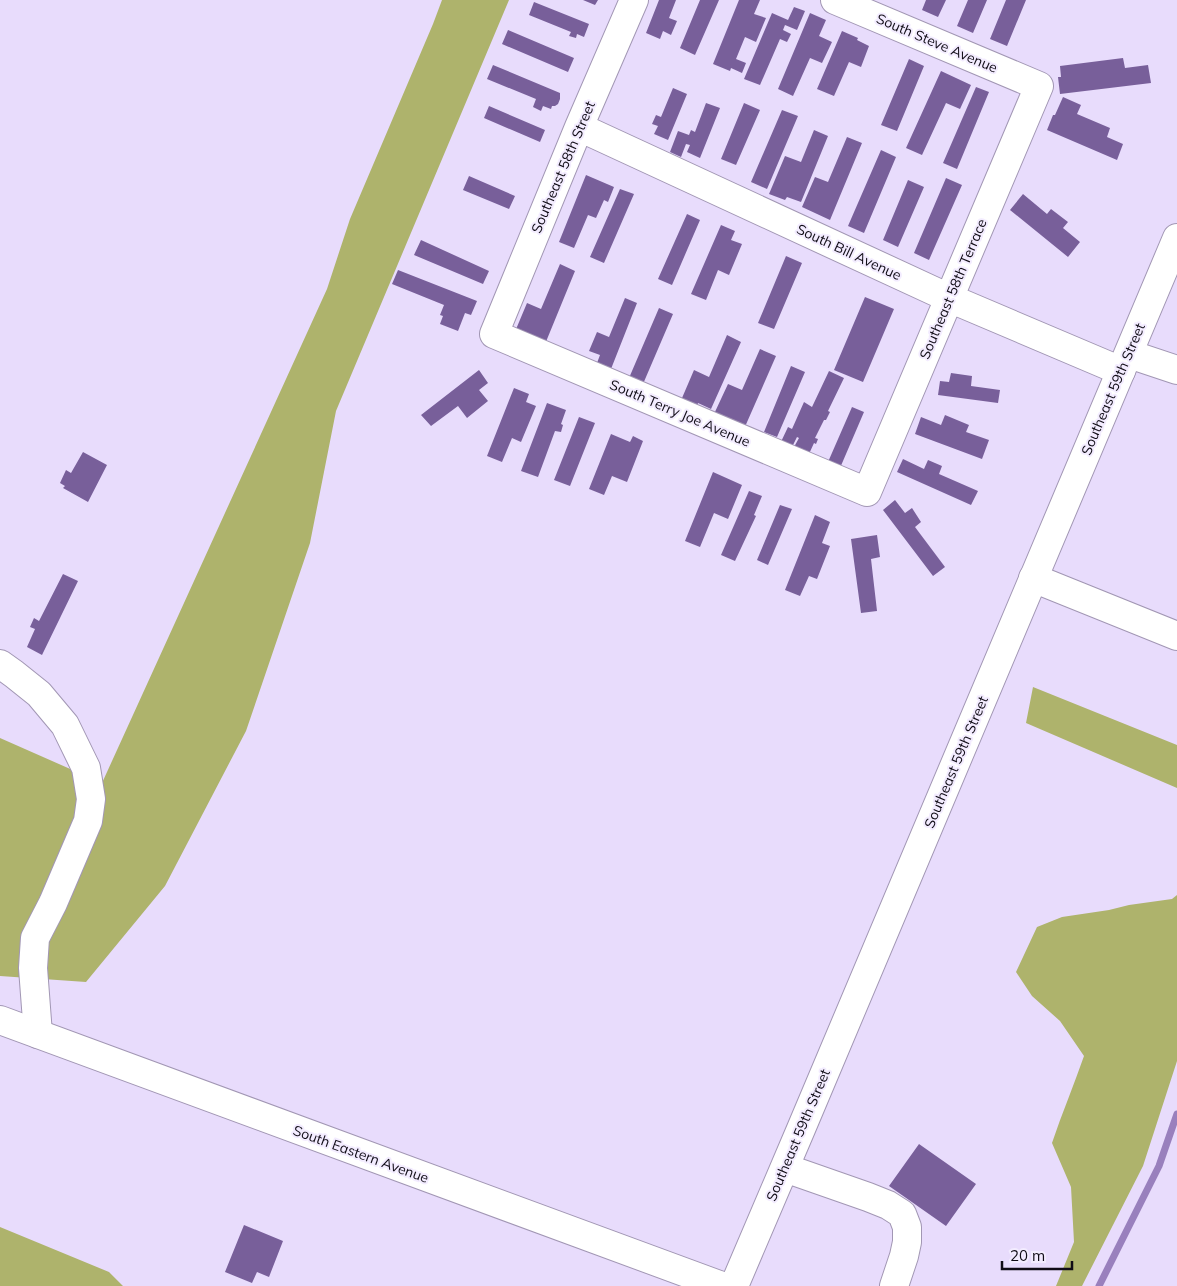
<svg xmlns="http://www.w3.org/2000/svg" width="1177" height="1286" font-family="Mulish,sans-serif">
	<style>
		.forest { fill: #aeb36c }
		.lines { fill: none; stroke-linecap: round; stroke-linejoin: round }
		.stream { stroke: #9980bd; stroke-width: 7 }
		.building { fill: #785f9a }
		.minor-casing { stroke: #a297b4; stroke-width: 30 }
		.major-casing { stroke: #a297b4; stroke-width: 30 }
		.minor { stroke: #fff; stroke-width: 28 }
		.major { stroke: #fff; stroke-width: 28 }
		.labels { text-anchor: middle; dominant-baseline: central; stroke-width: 4; stroke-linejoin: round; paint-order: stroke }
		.street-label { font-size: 14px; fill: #100c16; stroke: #f3ecff }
	</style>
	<rect width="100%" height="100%" fill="#e8dcfc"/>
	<path class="forest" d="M 442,0 L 509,0 L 336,411 L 310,543 L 246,731 L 165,886 L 86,982 L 0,976 L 0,738 L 102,783 L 327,289 L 350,219 L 433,24 Z
		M 1033,687 L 1177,745 L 1177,788 L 1026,723 Z
		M 1177,895 L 1177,1061 L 1143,1166 L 1082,1286 L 1056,1286 L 1074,1242 L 1071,1187 L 1052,1143 C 1062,1113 1074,1085 1084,1056 L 1060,1021 L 1032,996 L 1016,972 L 1037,927 L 1062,917 L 1109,910 L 1129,905 L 1172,899 Z
		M 0,1227 L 109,1272 L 123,1286 L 0,1286 Z"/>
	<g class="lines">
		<path class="stream" d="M 1099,1286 L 1159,1166 L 1177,1114"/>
	</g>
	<path class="building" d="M 583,0 L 598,0 L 595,5 Z
		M 659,0 L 676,0 L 669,18 L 677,21 L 671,35 L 663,31 L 660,39 L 646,33 Z
		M 700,0 L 719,0 L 695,55 L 680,48 Z
		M 739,0 L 760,0 L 754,14 L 766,18 L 756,42 L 745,37 L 736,59 L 746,63 L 742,73 L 731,68 L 730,71 L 713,64 Z
		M 926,0 L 946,0 L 938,17 L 922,10 Z
		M 968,0 L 987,0 L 973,33 L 957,26 Z
		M 1006,0 L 1026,0 L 1007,46 L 990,39 Z
		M 534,2 L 589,24 L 584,37 L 577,34 L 576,38 L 569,36 L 571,32 L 529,15 Z
		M 794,7 L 805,11 L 797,30 L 785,25 L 783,30 L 791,34 L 787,42 L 780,39 L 760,85 L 744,79 L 772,13 L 788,20 Z
		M 810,13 L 826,20 L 819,36 L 832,42 L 822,63 L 810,58 L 793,96 L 778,89 Z
		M 508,30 L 574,58 L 568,72 L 502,44 Z
		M 842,31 L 858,38 L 857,40 L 869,46 L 861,67 L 849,62 L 834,96 L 817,89 Z
		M 1123,58 L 1125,68 L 1148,65 L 1151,83 L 1060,94 L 1058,77 L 1061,77 L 1060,66 Z
		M 909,59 L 924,66 L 897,131 L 881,125 Z
		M 493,65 L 560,93 L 560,99 L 558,104 L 555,106 L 552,106 L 551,109 L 543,106 L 541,111 L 533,107 L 536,99 L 487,79 Z
		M 941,71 L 971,85 L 960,109 L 946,103 L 922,155 L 906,148 Z
		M 976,87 L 989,92 L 957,169 L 943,163 Z
		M 673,88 L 687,94 L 668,140 L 654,134 L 658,126 L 652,124 L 656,115 L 661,117 Z
		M 1063,97 L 1081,105 L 1077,114 L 1110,128 L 1107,137 L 1123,144 L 1117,160 L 1047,130 L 1053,115 L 1055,115 Z
		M 706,103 L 720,108 L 700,158 L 687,152 L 690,145 L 686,144 L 681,157 L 670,152 L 678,131 L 689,135 L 691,130 L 695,132 Z
		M 744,103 L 760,110 L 736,165 L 721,159 Z
		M 489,106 L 545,130 L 540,142 L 484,118 Z
		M 782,110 L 798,116 L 767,189 L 751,182 Z
		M 814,130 L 828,136 L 801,202 L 787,197 L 785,200 L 769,194 L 785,156 L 801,162 Z
		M 847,137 L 862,143 L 830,220 L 802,207 L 815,177 L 828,182 Z
		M 881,150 L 896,157 L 864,233 L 848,226 Z
		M 586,175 L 614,187 L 608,202 L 604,200 L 596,218 L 588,215 L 574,248 L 559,242 Z
		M 469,176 L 515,196 L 509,209 L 463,190 Z
		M 946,178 L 962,185 L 929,260 L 914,253 Z
		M 908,180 L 924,187 L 898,247 L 883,240 Z
		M 620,189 L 634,194 L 604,263 L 590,257 Z
		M 1023,194 L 1047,214 L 1051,209 L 1068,222 L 1063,228 L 1080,242 L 1068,257 L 1010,210 Z
		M 687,214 L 700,220 L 672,285 L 658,279 Z
		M 721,225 L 735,231 L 731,240 L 742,244 L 729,275 L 718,270 L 706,300 L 691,294 Z
		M 421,240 L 489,271 L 483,284 L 414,255 Z
		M 786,256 L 802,263 L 774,329 L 758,323 Z
		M 560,264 L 575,271 L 543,349 L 514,334 L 527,303 L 541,309 Z
		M 398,270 L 477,301 L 471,315 L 465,313 L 458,331 L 440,324 L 443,316 L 440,315 L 444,305 L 392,284 Z
		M 865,297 L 894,309 L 863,382 L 834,370 Z
		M 625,298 L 637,303 L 611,369 L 597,363 L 600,355 L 589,351 L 597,332 L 609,337 Z
		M 659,308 L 673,314 L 643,384 L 629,378 Z
		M 727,335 L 741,342 L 711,409 L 698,403 L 695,412 L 679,405 L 694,370 L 709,377 Z
		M 760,349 L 776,356 L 744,429 L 714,414 L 728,384 L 742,390 Z
		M 791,366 L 805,372 L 777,437 L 764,432 Z
		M 479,370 L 488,383 L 479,390 L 488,401 L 467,418 L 458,406 L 431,426 L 421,415 Z
		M 829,371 L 844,378 L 828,411 L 830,412 L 826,420 L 824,420 L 815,438 L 818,439 L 816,444 L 814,443 L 809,454 L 794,447 L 799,438 L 797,437 L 790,451 L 779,446 L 788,427 L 792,429 L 804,402 L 812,407 Z
		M 951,373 L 972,376 L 971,386 L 1000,390 L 998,403 L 938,395 L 940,381 L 949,382 Z
		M 514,388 L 529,394 L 526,402 L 536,406 L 521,442 L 512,438 L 502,462 L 487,456 Z
		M 547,403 L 566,410 L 561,424 L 563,425 L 561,432 L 555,431 L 538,477 L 521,471 Z
		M 852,407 L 864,412 L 840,468 L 828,462 Z
		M 945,415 L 969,425 L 966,432 L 989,440 L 982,459 L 915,434 L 921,417 L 941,425 Z
		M 579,417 L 595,423 L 570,486 L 554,480 Z
		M 611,434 L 630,442 L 633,436 L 643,441 L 627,482 L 612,476 L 604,495 L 589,489 Z
		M 83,452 L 107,465 L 88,502 L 63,488 L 65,486 L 60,483 L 66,470 L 71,473 Z
		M 903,459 L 924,469 L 928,460 L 942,466 L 939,474 L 978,491 L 971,505 L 897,472 Z
		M 713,472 L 742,485 L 728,519 L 714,513 L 700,547 L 685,541 Z
		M 749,491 L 762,496 L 754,515 L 756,516 L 735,561 L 721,555 Z
		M 895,500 L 905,513 L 912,508 L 921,522 L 915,527 L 945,567 L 933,576 L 883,510 Z
		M 780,505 L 792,509 L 768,565 L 757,560 Z
		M 815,515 L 830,522 L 822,543 L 830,546 L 817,579 L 809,576 L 800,596 L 785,590 Z
		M 877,535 L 880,557 L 871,559 L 877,611 L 861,613 L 851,539 Z
		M 63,574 L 78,581 L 42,655 L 27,647 L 35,629 L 30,627 L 34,618 L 39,621 Z
		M 919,1144 L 976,1184 L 946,1226 L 889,1186 Z
		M 244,1225 L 283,1241 L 269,1277 L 257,1272 L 252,1283 L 225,1272 Z"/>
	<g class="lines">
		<defs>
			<path id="minor" d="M 634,0 L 579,127 L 494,334 L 867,492 L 1039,86 L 835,0
				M 579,127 L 949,298 L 1121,371
				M 1129,354 L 1177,370
				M 1033,578 L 1177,636
				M 0,664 L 14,674 L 39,694 L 65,725 L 86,768 L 91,799 L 88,821 L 53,903 L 35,938 L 33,968 L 38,1034
				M 785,1168 L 868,1197 L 888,1205 L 902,1214 L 907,1227 L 907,1242 L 904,1256 L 894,1286"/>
			<path id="major" d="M 0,1020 L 722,1286
				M 734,1286 L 801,1129 L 1177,238"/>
		</defs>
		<use href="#minor" class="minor-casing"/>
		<use href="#major" class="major-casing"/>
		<use href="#minor" class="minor"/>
		<use href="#major" class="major"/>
	</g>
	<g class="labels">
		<g class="street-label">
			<text transform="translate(937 43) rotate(23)">South Steve Avenue</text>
			<text transform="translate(563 167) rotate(-67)">Southeast 58th Street</text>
			<text transform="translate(849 252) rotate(25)">South Bill Avenue</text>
			<text transform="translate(953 289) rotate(-67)">Southeast 58th Terrace</text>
			<text transform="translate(1113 389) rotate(-67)">Southeast 59th Street</text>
			<text transform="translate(680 413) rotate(23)">South Terry Joe Avenue</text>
			<text transform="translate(956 762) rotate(-67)">Southeast 59th Street</text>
			<text transform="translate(798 1135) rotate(-67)">Southeast 59th Street</text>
			<text transform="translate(361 1154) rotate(20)">South Eastern Avenue</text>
		</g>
	</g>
	<path d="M1002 1261v8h70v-8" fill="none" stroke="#100c16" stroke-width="2.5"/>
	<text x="1010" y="1261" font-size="15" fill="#100c16" stroke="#f3ecff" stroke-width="4" paint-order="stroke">20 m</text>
</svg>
